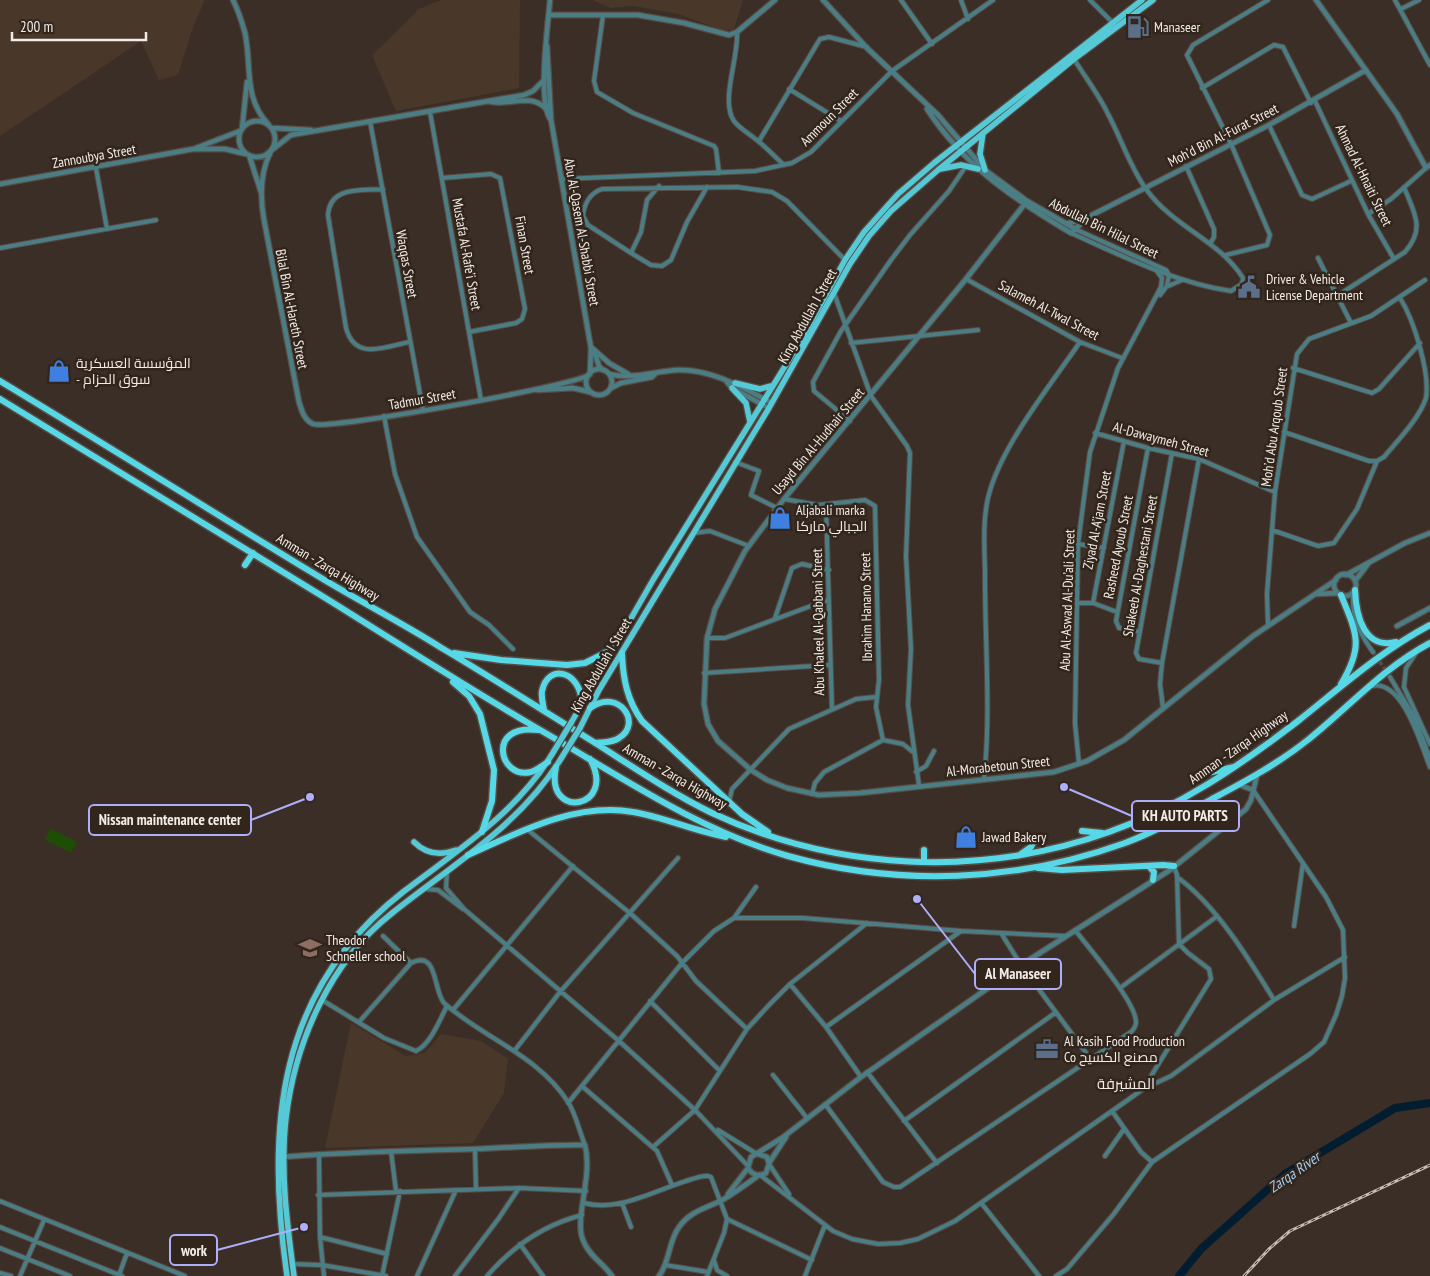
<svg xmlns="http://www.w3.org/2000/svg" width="1430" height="1276" font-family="'PT Sans Narrow',Cairo,sans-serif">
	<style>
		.built { fill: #49372a }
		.green { fill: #1e4d05 }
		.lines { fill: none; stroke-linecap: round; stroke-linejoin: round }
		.river { stroke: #031d30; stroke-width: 8 }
		.minor-tunnel { stroke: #574a43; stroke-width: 4; stroke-dasharray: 4 2; stroke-linecap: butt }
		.minor-casing { stroke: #584c45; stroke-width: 6 }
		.tertiary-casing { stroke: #584c45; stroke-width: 7 }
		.primary-casing { stroke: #584c45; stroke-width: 8 }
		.trunk-casing { stroke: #584c45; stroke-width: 9 }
		.minor { stroke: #4b7e84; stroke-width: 4 }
		.tertiary { stroke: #4b7e84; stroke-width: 4.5 }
		.primary { stroke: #56c9d6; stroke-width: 5.5 }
		.trunk { stroke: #56d8e6; stroke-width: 6 }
		.rail-casing { stroke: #c7beb8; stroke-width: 3 }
		.rail { stroke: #31251c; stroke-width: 1; stroke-dasharray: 4; stroke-linecap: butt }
		.primary-bridge-casing { stroke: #584c45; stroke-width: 8; stroke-linecap: butt }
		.primary-bridge { stroke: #56c9d6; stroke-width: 5.5 }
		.labels { text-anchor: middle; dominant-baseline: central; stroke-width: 5; stroke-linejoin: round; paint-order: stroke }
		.poi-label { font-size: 14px; fill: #f3ebe5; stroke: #31251c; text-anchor: start }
		.street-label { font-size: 14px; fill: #f3ebe5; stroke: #31251c }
		.neighbourhood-label { font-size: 15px; fill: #f3ebe5; stroke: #31251c }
		.water-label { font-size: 15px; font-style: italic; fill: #a7ceee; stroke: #31251c }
		.leader { fill: none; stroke: #afaefa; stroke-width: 2 }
		.callout-dot { fill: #afaefa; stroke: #31251c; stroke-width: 2 }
		.callout { fill: #31251c; stroke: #afaefa; stroke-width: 2 }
		.callout-label { font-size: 15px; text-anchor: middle; font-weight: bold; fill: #f3ebe5 }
	</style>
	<rect width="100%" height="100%" fill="#3b2e26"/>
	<path class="built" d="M 0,0 L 205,0 L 194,24 L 178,75 L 159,80 L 141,41 L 0,136 Z
		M 441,0 L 520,0 L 519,88 L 396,111 L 372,55 L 419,9 Z
		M 592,0 L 743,0 L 734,29 L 725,31 L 678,14 L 633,6 L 611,8 Z
		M 351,1023 L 406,1056 L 425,1053 L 441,1034 L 481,1041 L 508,1059 L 504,1093 L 473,1143 L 325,1148 Z"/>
	<path class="green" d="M 50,828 L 77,842 L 71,853 L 45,840 Z"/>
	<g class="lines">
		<path class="river" d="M 1179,1276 L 1201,1249 L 1285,1174 L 1395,1108 L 1430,1103"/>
		<path class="minor-tunnel" d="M 1373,652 L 1390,677"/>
		<defs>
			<path id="minor" d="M 901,0 L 932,44
				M 961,0 L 968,19
				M 1090,0 L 1112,22
				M 1395,0 L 1430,65
				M 1401,9 L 1419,0
				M 603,15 L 594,81 L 597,92 L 633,113 L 714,146 L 716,149 L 719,173
				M 737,32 C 739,57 720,101 734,121 C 740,129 750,134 758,141 C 767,148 775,157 784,165
				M 1202,88 L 1274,45 L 1283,47 L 1311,103
				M 789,89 L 841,121
				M 1315,101 L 1368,214 L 1394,259
				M 430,112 L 481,400
				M 370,121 L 423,410
				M 1269,125 L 1302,195 L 1312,199 L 1351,181
				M 759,141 L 820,39 L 829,37 L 867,47
				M 1186,166 L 1214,229 L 1214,237 L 1210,244
				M 96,168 L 107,229
				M 442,178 L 491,174 L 500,178 L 525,309 L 522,319 L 516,323 L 469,332
				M 561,179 L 755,171 L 792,163 L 811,152 L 892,71 L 993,0
				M 707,187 L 687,222 L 671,260 L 662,266 L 651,265 L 631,253 L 588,225 L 583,216 C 584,204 590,193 602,189 L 737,187 L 772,192 L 787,201 L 845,260
				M 383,189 C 360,191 330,186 328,215 L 346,328 C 355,361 384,347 409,342
				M 1368,214 L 1391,199 L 1426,168
				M 1077,230 L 1166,270 L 1169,275
				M 1071,233 C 1122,256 1176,283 1231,291 L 1242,284 L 1243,278 C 1219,240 1173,227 1146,189 C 1130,167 1121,138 1108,114 C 1099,95 1085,77 1074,59
				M 0,248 L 156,220
				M 631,253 L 641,232 L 647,200 L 659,186
				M 1226,255 L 1267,245 L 1270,235 L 1231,144 L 1187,55 L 1193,45 L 1268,0
				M 1318,258 L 1351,323
				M 966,279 L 1080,342 L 1122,358
				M 1166,287 L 1182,280
				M 834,293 L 871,396 L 907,446 L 910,453 L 906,556 L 911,649 L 908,705 L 919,785
				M 1160,295 L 1167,286 L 1169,275
				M 1337,296 L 1405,252 C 1426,228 1414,213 1404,187
				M 851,343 L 978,330
				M 1293,368 L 1372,393 L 1379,389 L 1420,343
				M 384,416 L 395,474 L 417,537 L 470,612 L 489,625 L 513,649
				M 850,421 L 814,391 L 813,382 L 841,331 L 891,260 L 910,235 L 949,191 L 966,166
				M 1284,432 L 1369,461 L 1377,461 L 1384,457 C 1398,440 1419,419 1426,398 C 1430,372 1414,320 1400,298
				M 1095,433 L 1148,448 L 1199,459 L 1275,492
				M 735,462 L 759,471 L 751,495 L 777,508
				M 784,499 L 818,505 L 865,500 L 875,506 L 879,680 L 876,707 L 883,740
				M 826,505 L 832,709
				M 1272,530 L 1318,546 L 1334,543 L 1357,509 L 1377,461
				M 694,533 L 710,531 L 749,546
				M 1078,544 L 1104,548
				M 1353,597 C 1352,618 1361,636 1373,652
				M 1077,603 L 1093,603 L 1117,612
				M 1093,603 L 1124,441
				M 775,618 L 792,568 L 802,564 L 829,570
				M 1268,625 L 1267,594 L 1275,492 L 1297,354 L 1309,339 L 1371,316 L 1425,280
				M 1140,632 L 1119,628 L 1116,621 L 1148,448
				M 707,638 L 725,638 L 827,600
				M 1416,653 L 1406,668 L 1404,687 L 1430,744
				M 1162,663 L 1139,659 L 1136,653 L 1172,453
				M 704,673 L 829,665
				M 1390,677 L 1415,719 L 1430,759
				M 1372,686 C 1403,679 1421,745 1430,767
				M 1163,708 L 1160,684 L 1162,663 L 1199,459
				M 1079,764 L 1075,723 L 1078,544 L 1090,452 L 1118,368 L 1161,287 L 1162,278 L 1156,270
				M 916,772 L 926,766 L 934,751
				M 984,779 C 991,713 985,645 985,578 C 985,552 982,524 988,498 C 1000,447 1050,386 1080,342
				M 812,794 L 815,783 L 824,772 L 883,740 L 903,744 L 913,752
				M 729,802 L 732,789 L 789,729 L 856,699 L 876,697
				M 528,830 L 631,914 L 677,956 L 696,981 L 747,1029
				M 447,872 L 446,888 L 464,909 L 619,1041 L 695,1110 L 748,1166
				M 1177,877 C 1216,905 1249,959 1274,1000
				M 425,889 L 438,890 L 463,909
				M 734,918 L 756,887
				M 1294,926 L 1303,863
				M 1001,933 L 1021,965 L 1089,1057
				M 383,936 L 411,963
				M 790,984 L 826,1027 L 861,1077
				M 1120,988 L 1216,917
				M 322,1000 L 384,1038 L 416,1051 C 431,1044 440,1019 447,1006
				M 650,1001 L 719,1070
				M 453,1010 L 573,866
				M 359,1022 L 411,963 C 438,949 433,990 444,1003 C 483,1038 538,1055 568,1102 C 576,1114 579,1131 585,1145
				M 826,1027 L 961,931
				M 515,1050 L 560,992 L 678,858
				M 867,1072 L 937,1163
				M 773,1075 L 807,1118
				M 583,1087 L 657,1151 L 672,1185
				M 1143,1089 L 1171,1076 L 1274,1000 L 1345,957
				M 568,1103 L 682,963 L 714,931 L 734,918 L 803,918 L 961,931 L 1065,936
				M 825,1104 L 883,1182 L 894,1187 L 900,1187 L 1131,1032 C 1134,1029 1136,1026 1136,1022 C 1136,1002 1088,947 1075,930
				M 1112,1111 L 1141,1152 L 1152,1162
				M 904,1121 L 1055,1013
				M 718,1130 L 757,1154
				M 653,1147 L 695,1110 L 747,1029 L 769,1005 L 790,984 L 867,923
				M 475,1149 L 476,1189
				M 391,1151 L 396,1191
				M 319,1154 L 320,1237 L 324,1276
				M 1105,1156 L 1124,1129
				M 769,1164 L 789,1194
				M 760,1175 L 833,1231 L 852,1239 L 878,1244 L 900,1243 L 918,1239 L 955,1221 L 1132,1097 L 1143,1089 L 1211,979 L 1209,969 L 1188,953 L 1179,944 L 1177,875 L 1174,866
				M 318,1195 L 519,1188 L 586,1191
				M 0,1201 L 185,1276
				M 584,1203 C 618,1212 654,1191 686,1181 C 693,1179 701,1175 708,1176 L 711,1177 L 727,1219 L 724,1233 L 707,1276
				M 622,1203 L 631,1227
				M 982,1204 L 1039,1276
				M 727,1219 L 812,1260
				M 0,1227 L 122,1276
				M 320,1237 L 387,1254
				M 520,1244 L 543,1276
				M 0,1248 L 70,1276
				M 714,1260 L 717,1270 L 727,1276
				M 292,1264 L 322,1265 L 386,1276
				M 665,1265 L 708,1272
				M 0,1273 L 11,1276
				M 119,1275 L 127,1253
				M 20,1276 L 44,1220
				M 382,1276 L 400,1191
				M 417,1276 L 456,1190
				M 455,1276 L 499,1218 L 519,1188
				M 487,1276 C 513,1246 543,1225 582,1215
				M 805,1276 L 825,1225
				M 1056,1276 L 1067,1269 L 1113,1215 L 1152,1162 L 1310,1054 L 1324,1042 L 1336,1015 L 1342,996 L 1345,978 L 1343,930 L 1326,897 L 1253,790"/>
			<path id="tertiary" d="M 233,0 C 238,10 242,22 245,33 C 252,66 243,97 268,124
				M 550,0 C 548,24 537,104 551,120
				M 823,0 L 867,48 L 938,115 L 985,170 L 1027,201 L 1077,230
				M 1316,0 L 1397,114 L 1426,168 L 1430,165
				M 549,15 L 638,15 L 684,23 L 729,35 L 737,32 L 775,0
				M 547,46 L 551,120 L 591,348 L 590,374
				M 492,102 C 511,105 532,93 546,109
				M 927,109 C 965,167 1014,199 1071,233 L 1087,218
				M239 139a18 18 0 1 1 36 0a18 18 0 1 1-36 0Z
				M 272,128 L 311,130
				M 242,129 L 247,82
				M 196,148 L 240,131
				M 272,150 L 291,135 L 524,95 L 533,91 L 544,80
				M 271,151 C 260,172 260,197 264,220 L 299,402 C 302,411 304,420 313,424 C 329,430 573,386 589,375
				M 249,155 L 261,192
				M 0,184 L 193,149 L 225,149 L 246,154
				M 1027,201 L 966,279 L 784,499 L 745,551 L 715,609 L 707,638 L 704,704 L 708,724 L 718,741 L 751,770 L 767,780 L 787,788 L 819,795 L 860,793 L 1054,772 L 1087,761 L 1124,740 L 1253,636 L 1336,580
				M 1066,224 L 1088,217 L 1269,125 L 1366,70
				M 591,347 L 609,363 L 628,374
				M 594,351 L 599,366 L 603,370
				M586 382a13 13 0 1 1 26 0a13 13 0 1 1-26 0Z
				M 609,374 C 631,380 656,371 678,370 C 712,369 743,388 772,403
				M 727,382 L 732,388 L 769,408
				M 611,388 L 621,383 L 652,377 L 656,373
				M 538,390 L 573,388 L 590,392
				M1334 585a11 11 0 1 1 22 0a11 11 0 1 1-22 0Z
				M 1346,575 L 1405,543 L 1430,533
				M 1355,581 L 1368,564
				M 1317,594 L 1338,593
				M 1397,626 L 1430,608
				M 1240,785 L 1253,790
				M 758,1154 L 767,1157 L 769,1164 L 766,1173 C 759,1177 752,1175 748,1168 L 751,1157 L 782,1138 L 861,1077 L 1021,965 L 1170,870 L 1246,809 L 1251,800 L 1257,775
				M 282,1157 C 346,1152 410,1151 474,1149 C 511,1148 547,1144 585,1145 C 593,1177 574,1219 583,1240 C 588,1255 604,1264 612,1276
				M 769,1163 L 786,1137
				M 728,1194 L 748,1168
				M 659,1276 C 670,1262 668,1242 679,1227 C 691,1210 708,1208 724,1199 C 736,1192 748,1183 759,1175"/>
			<path id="primary" d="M 983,133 L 980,154 L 985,170
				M 940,169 L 961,165 L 978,169
				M 735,383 L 760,389 L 771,386
				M 732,388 L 746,403 L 750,422
				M 571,723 L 653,580 L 800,342 L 845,260 L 864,232 L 898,194 L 934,163 L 1142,0
				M 580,728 L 599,690 L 769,408 L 850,264 L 869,236 L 891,211 L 938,170 L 1074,59 L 1153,0
				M 414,842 C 426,854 440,856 456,850
				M 287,1276 C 266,1127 276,991 403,892 C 458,850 518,812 554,751
				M 294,1276 C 287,1224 280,1170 286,1118 C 295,1042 330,962 391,914 C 452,865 521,825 562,757"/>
			<path id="trunk" d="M 0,381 C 105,444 209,510 313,573 C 355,599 399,621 440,647 C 494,679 547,713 600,746 C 636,769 673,794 712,813 C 835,871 981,878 1109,832 C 1180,807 1239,766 1298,721 C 1341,687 1381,651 1430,625
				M 0,399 C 109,465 218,532 327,599 C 396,642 465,686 535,727 C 617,774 697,830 788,856 C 899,887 1017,882 1125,843 C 1155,832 1184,815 1212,799 C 1246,781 1279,763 1309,739 C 1350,706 1383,668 1430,643
				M 245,565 L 253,553
				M 1355,590 C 1356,615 1364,650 1396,642
				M 1341,595 C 1357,634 1364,646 1341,684
				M 454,653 L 501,660 L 567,665 L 585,663 L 613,649
				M 622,653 C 623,679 627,700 642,721 L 742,814 L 768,832
				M 453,682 L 469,696 L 480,714 L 494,770 L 492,801 L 482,832
				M 590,708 C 619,687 643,724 619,738 C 612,743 603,742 595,743
				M 544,710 C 543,704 541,697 542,691 C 548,663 580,670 582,703
				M 538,730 C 486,723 499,780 531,772 C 537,770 543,765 548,762
				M 556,767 C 544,821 618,809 590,759
				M 1212,772 L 1234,767
				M 1082,831 L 1102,833
				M 1021,854 L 1031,847 L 1034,841
				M 468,855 C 519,832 576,802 633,812 C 664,817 694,831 726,837
				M 924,862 L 924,850
				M 1149,866 L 1154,872 L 1153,880
				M 1038,868 L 1062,870 L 1163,865 L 1174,866"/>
		</defs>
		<use href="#minor" class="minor-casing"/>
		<use href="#tertiary" class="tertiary-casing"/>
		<use href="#primary" class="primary-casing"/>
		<use href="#trunk" class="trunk-casing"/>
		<use href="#minor" class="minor"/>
		<use href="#tertiary" class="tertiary"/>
		<use href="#primary" class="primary"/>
		<use href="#trunk" class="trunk"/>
		<defs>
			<path id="rail" d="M 1244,1276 L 1269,1249 L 1290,1231 L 1430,1165"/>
		</defs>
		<use href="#rail" class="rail-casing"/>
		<use href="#rail" class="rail"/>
		<defs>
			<path id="primary-bridge" d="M 554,751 L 571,723
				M 562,757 L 580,728"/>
		</defs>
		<use href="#primary-bridge" class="primary-bridge-casing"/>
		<use href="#primary-bridge" class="primary-bridge"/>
	</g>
	<defs>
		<symbol id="fuel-bare" viewBox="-9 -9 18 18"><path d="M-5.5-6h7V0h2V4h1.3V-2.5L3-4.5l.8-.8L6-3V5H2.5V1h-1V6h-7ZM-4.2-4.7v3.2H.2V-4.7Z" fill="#5c6f8a" stroke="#31251c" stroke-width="2.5" paint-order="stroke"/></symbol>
		<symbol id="civic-bare" viewBox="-9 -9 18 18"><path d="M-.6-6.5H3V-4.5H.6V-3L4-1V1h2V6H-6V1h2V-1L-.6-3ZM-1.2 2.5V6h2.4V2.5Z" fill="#5c6f8a" stroke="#31251c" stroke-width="2.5" paint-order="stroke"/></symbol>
		<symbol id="shop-bare" viewBox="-9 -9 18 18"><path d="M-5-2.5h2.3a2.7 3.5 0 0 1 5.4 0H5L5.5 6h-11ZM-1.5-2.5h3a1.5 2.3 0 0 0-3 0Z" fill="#3f7fe0" stroke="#31251c" stroke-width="2.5" paint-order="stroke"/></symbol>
		<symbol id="school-bare" viewBox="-9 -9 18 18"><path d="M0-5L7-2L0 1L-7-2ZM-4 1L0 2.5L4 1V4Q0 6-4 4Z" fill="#8d6e63" stroke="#31251c" stroke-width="2.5" paint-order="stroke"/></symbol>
		<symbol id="office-bare" viewBox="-9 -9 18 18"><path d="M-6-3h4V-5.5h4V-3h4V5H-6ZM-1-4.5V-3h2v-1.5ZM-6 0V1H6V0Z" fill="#5c6f8a" stroke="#31251c" stroke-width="2.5" paint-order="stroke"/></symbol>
	</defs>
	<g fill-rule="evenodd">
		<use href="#fuel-bare" x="1122" y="11" width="32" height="32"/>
		<use href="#civic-bare" x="1233" y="271" width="32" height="32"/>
		<use href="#shop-bare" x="43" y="355" width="32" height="32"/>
		<use href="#shop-bare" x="764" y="502" width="32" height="32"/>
		<use href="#shop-bare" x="950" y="821" width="32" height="32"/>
		<use href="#school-bare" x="294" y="932" width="32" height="32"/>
		<use href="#office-bare" x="1031" y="1033" width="32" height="32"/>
	</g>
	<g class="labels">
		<g class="poi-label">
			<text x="1154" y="27">Manaseer</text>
			<text x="1266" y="279">Driver &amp; Vehicle<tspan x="1266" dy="16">License Department</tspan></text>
			<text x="76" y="363">المؤسسة العسكرية<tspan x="76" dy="16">- سوق الحزام</tspan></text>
			<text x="796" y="510">Aljabali marka<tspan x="796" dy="16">الجبالي ماركا</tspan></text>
			<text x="982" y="837">Jawad Bakery</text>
			<text x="326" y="940">Theodor<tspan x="326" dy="16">Schneller school</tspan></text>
			<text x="1064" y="1041">Al Kasih Food Production<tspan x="1064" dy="16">Co مصنع الكسيح</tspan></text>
		</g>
		<g class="street-label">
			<text transform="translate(829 117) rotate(-45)">Ammoun Street</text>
			<text transform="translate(1223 135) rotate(-27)">Moh’d Bin Al-Furat Street</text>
			<text transform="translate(94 156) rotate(-10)">Zannoubya Street</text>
			<text transform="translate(1364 175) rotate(64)">Ahmad Al-Hnaiti Street</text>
			<text transform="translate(1104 228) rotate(26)">Abdullah Bin Hilal Street</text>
			<text transform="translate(582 232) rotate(80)">Abu Al-Qasem Al-Shabbi Street</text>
			<text transform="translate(525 245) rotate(80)">Finan Street</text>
			<text transform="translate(467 254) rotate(80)">Mustafa Al-Rafe’i Street</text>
			<text transform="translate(407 264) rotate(80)">Waqqas Street</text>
			<text transform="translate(292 309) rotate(79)">Bilal Bin Al-Hareth Street</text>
			<text transform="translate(1049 310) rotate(28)">Salameh Al-Twal Street</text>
			<text transform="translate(807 316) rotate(-61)">King Abdullah I Street</text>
			<text transform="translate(422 399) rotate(-10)">Tadmur Street</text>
			<text transform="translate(1274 427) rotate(-82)">Moh’d Abu Arqoub Street</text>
			<text transform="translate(1161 439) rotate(15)">Al-Dawaymeh Street</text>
			<text transform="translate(818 441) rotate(-50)">Usayd Bin Al-Hudhair Street</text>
			<text transform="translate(1097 520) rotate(-79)">Ziyad Al-A’jam Street</text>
			<text transform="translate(1118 547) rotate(-79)">Rasheed Ayoub Street</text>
			<text transform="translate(1140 566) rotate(-80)">Shakeeb Al-Daghestani Street</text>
			<text transform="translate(328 567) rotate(31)">Amman - Zarqa Highway</text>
			<text transform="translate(1067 600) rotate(-88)">Abu Al-Aswad Al-Du’ali Street</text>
			<text transform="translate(866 607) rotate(-91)">Ibrahim Hanano Street</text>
			<text transform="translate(818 622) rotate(-91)">Abu Khaleel Al-Qabbani Street</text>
			<text transform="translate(601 665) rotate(-60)">King Abdullah I Street</text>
			<text transform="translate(1238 747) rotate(-35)">Amman - Zarqa Highway</text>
			<text transform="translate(998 766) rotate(-6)">Al-Morabetoun Street</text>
			<text transform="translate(675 776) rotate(30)">Amman - Zarqa Highway</text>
		</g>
		<g class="neighbourhood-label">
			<text x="1126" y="1083">المشيرفة</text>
		</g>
		<g class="water-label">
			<text transform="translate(1294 1172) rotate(-35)">Zarqa River</text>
		</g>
	</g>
	<path class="leader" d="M1064 787L1132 816M310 797L251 820M917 899L975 974M304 1227L217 1250"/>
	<g class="callout-dot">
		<circle cx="1064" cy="787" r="5"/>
		<circle cx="310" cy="797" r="5"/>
		<circle cx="917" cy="899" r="5"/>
		<circle cx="304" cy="1227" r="5"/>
	</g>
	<g class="callout">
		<rect x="1132" y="801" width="107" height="30" rx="5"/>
		<rect x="89" y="805" width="162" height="30" rx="5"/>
		<rect x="975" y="959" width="86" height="30" rx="5"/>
		<rect x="170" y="1235" width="47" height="30" rx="5"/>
	</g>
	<g class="callout-label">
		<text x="1185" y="821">KH AUTO PARTS</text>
		<text x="170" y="825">Nissan maintenance center</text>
		<text x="1018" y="979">Al Manaseer</text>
		<text x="194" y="1256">work</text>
	</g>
	<path d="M12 32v8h134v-8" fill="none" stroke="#f3ebe5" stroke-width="2.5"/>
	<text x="20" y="32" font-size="15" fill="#f3ebe5" stroke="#31251c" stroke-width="4" paint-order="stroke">200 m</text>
</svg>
